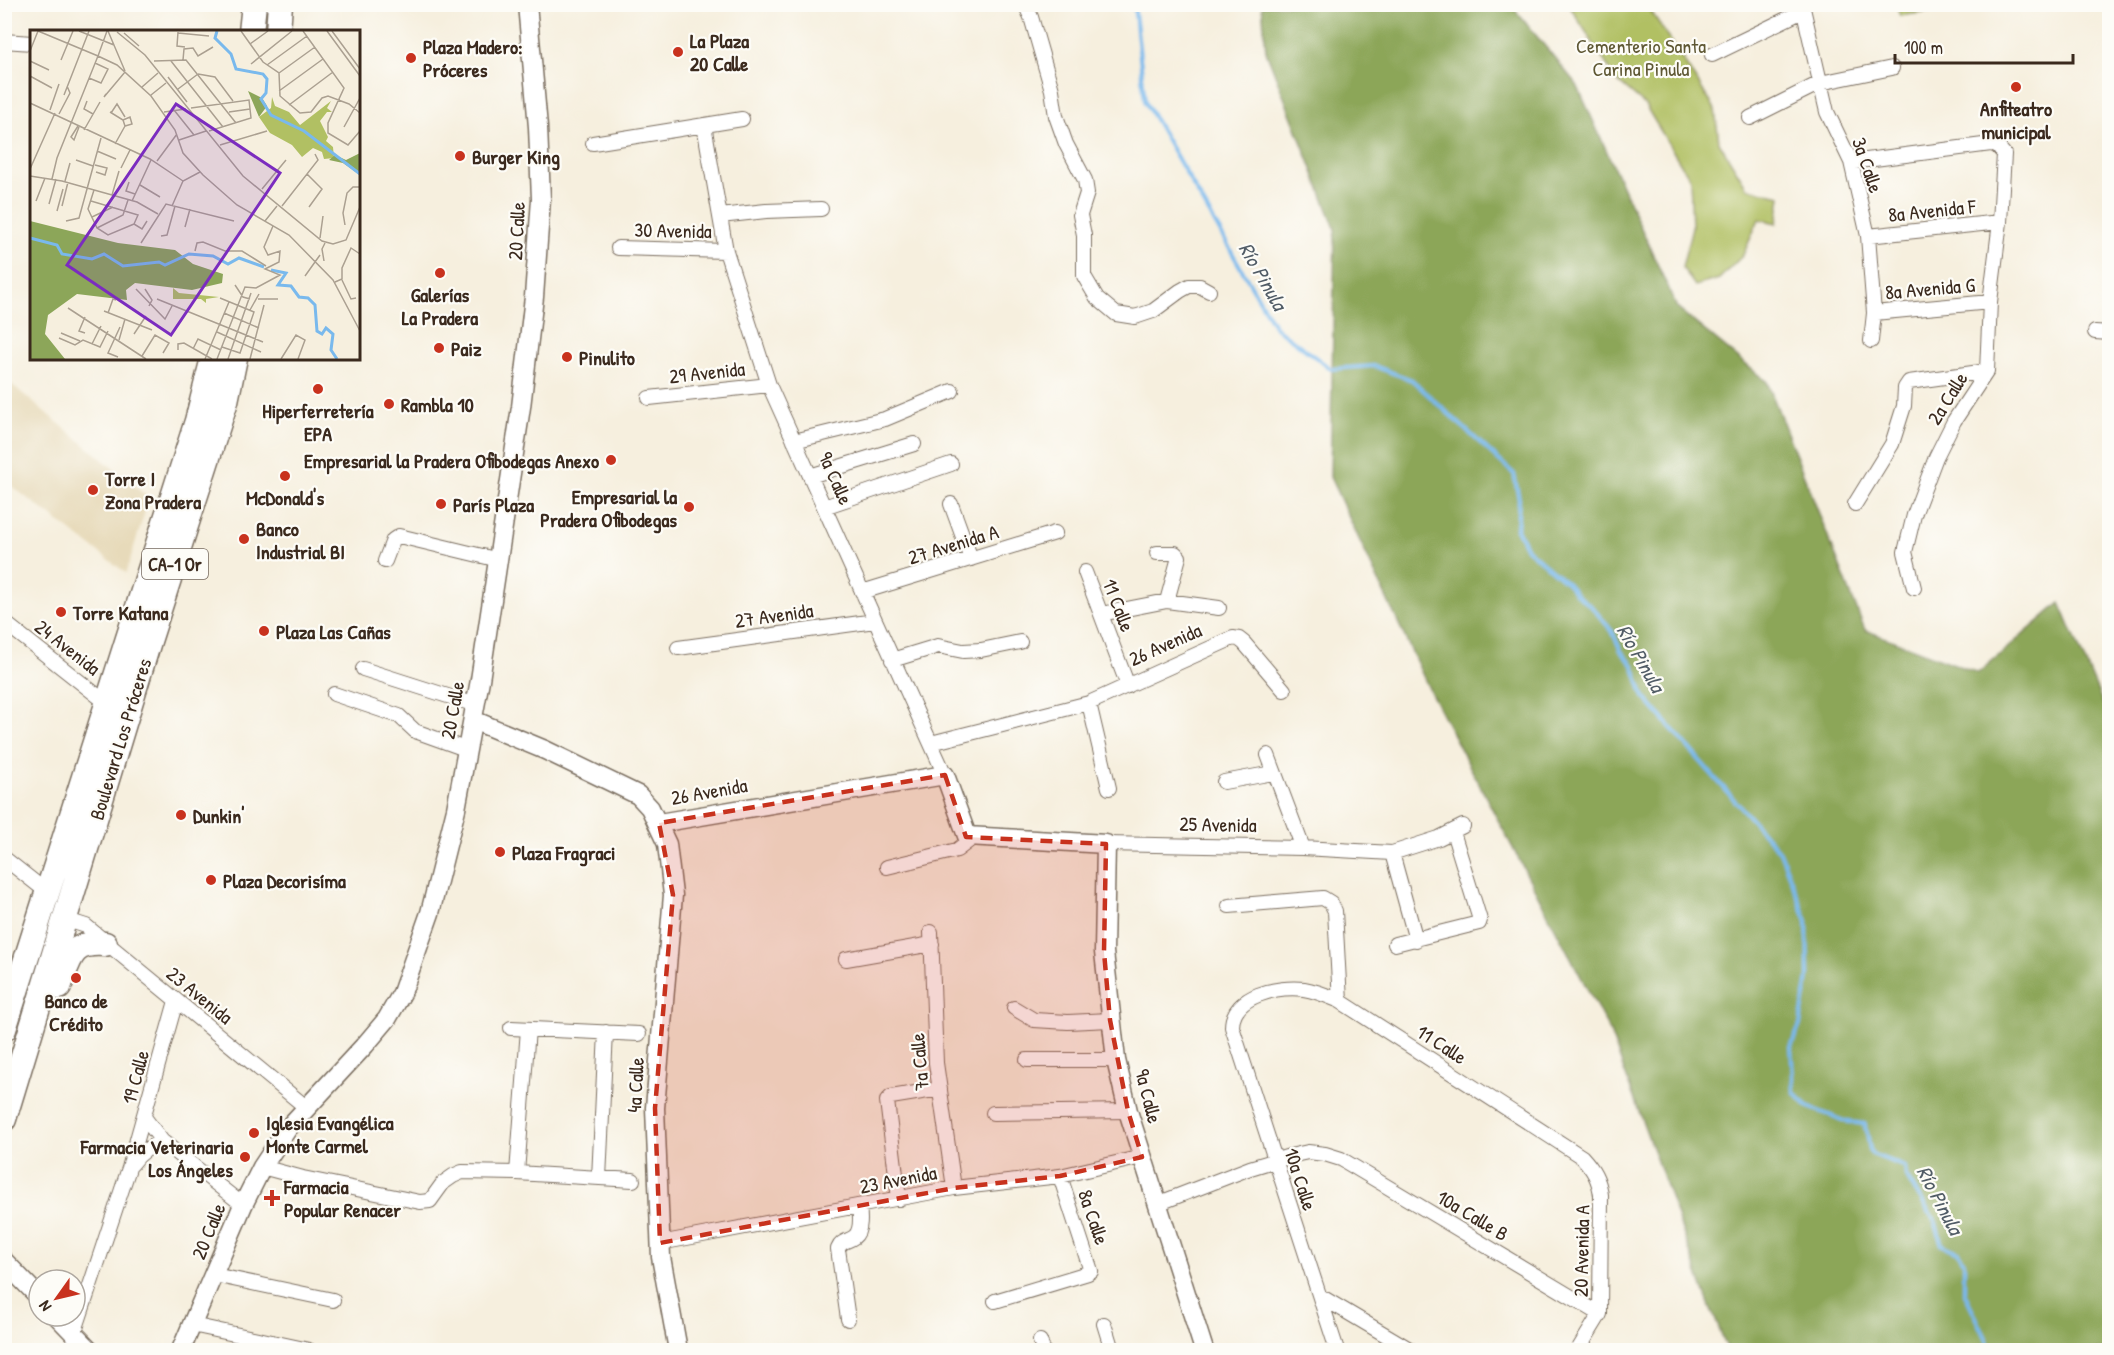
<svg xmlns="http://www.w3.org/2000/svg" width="2114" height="1355" font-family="'Patrick Hand',sans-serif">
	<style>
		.built { fill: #e7daba }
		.green { fill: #b1c063; stroke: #767540; stroke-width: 1.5 }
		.forest { fill: #8ca659; stroke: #64683c; stroke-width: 1.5 }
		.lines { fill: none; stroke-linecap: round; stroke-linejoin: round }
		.stream { stroke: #79b9ed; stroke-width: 4 }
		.street-casing { stroke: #7c6f61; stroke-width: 16 }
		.secondary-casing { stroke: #7c6f61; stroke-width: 21 }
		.highway-casing { stroke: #7c6f61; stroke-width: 27 }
		.street { stroke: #fff; stroke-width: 14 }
		.secondary { stroke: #fff; stroke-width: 18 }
		.highway { stroke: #fff; stroke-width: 24 }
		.marked { fill: #c8321e; fill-opacity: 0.2; stroke: #c8321e; stroke-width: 4.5; stroke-dasharray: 12 8; stroke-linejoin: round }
		.poi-dot { fill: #c8321e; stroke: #fdfcf7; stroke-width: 2 }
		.labels { text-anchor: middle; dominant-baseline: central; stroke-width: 4.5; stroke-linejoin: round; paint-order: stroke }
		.shield { fill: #fdfcf7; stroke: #75695f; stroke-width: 1.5 }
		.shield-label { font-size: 18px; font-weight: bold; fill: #3b2a1e }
		.poi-label { font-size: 20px; font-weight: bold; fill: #3b2a1e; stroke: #fdfcf7; text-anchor: start }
		.park-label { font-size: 20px; fill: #5e5733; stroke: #fdfcf7 }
		.street-label { font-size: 20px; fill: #3b2a1e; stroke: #fdfcf7 }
		.water-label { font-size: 21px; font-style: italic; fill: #515c66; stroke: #fdfcf7 }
		.inset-river { fill: none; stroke: #79b9ed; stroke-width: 3 }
		.inset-road { fill: none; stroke: #aba091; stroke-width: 1.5 }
		.view { fill: #7b2cbf; fill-opacity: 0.15; stroke: #7b2cbf; stroke-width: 3 }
		.inset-edge { fill: none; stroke: #3b2a1e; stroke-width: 3 }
	</style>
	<rect width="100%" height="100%" fill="#fdfcf7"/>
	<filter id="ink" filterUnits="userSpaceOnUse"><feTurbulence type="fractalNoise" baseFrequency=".0167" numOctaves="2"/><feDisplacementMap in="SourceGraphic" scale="12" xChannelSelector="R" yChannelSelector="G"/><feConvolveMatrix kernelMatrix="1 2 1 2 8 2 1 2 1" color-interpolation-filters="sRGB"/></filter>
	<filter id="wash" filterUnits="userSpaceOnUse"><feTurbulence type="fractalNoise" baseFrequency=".008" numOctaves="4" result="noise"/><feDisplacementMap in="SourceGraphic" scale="24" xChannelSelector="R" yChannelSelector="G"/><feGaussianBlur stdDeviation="1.35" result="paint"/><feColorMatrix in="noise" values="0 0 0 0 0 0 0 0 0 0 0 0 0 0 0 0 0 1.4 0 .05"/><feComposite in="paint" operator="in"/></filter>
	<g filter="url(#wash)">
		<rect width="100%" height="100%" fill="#f6efde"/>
		<path class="built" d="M 5,379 L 149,498 L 126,573 L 5,481 Z"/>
		<path class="green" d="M 1569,5 L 1647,5 L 1715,109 L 1719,142 L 1747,188 L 1781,196 L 1777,223 L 1759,219 L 1743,255 L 1719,279 L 1695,286 L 1682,267 L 1692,227 L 1690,179 L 1645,105 L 1617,81 Z
			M 1896,5 L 1902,5 L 1903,9 L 1925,5 L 1974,5 L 1900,16 Z"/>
		<path class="forest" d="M 1262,5 L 1511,5 L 1577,85 L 1677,308 L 1767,382 L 1865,630 L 1978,673 L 2060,603 L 2109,718 L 2109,1350 L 1728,1350 L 1709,1304 L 1610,1032 L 1431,693 L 1330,477 L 1335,228 L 1266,51 Z"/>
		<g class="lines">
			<path class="stream" d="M 1134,4 L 1145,102 L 1275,327 L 1331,369 L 1374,366 L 1412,380 L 1514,474 L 1519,499 L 1517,529 L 1527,549 L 1568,584 L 1577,595 L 1591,606 L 1612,631 L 1621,651 L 1633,665 L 1644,697 L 1780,852 L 1807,921 L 1808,977 L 1800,1025 L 1791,1047 L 1794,1092 L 1808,1107 L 1848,1122 L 1865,1124 L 1865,1128 C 1870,1137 1867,1145 1872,1154 L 1905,1167 L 1906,1176 L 1935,1221 L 1942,1245 L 1958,1252 L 1964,1262 L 1964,1292 L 1987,1340 L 1989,1350"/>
		</g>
	</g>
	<g filter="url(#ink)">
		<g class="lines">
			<defs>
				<path id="street" d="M 1025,4 L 1031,17 L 1052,90 L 1056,116 L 1066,144 L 1085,180 L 1087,193 L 1080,215 L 1084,235 L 1084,276 L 1097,298 L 1116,314 L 1135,317 L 1153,311 L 1180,291 L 1189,286 L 1200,286 L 1209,291
					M 1802,4 L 1827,112 L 1851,162 L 1868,236 L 1874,313 L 1871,341
					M 4,41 L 32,43
					M 1712,55 L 1803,11
					M 1750,118 L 1820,83 L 1892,68
					M 704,125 L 726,251 L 769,385 L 945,775
					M 593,143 L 742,119
					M 1851,162 L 1991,144 L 1997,146 L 2004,154 L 2000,222 L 1990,302 L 1987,371 L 1954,421 L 1936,457 L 1914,515 L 1905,552 L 1914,588
					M 720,216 L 766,211 L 821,209
					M 1868,236 L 2000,222
					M 618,248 L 726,251
					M 1874,313 L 1990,302
					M 2095,332 L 2110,333
					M 649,398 L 769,385
					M 794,441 L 885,419 L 952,391
					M 810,476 L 914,444
					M 951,504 L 971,559
					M 1855,504 L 1892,444 L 1904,406 L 1905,388 L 1909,382 L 1987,371
					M 824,507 L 951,464
					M 1157,553 L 1175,553 L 1179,557 L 1167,601
					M 385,561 L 393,540 L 399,536 L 499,560
					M 1085,572 L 1128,686
					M 862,592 L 1055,533
					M 1101,614 L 1167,601 L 1219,608
					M 4,622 L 108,704
					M 678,648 L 875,621
					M 892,660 L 938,646 L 963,651 L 981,650 L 1020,642
					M 363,669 L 476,705
					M 334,694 L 399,716 L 415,731 L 468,750
					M 1089,703 L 1109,788
					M 931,743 L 1089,703 L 1233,638 L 1239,639 L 1244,643 L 1284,690
					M 1268,755 L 1303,848
					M 1224,782 L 1273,773
					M 1106,844 L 1303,848 L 1392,853 L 1439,838 L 1463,826
					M 1392,853 L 1416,940
					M 4,858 L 47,892
					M 887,867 L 957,850 L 974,837
					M 1229,906 L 1323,898 L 1331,903 L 1335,911 L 1340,1001
					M 64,919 L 86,926 L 307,1108
					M 931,932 L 936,1063 L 954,1188
					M 1395,944 L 1479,923 L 1480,920 L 1453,832
					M 846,959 L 932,944
					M 1014,1008 L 1034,1020 L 1068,1022 L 1110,1020
					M 511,1028 L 639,1034
					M 1027,1060 L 1116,1060
					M 993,1113 L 1128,1111
					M 144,1117 L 162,1141 L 243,1205
					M 132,1164 C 140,1152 150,1147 162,1141
					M 262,1167 L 303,1178 L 420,1202 L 430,1201 L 443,1183 L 453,1176 L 462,1172 L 517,1173 L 633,1180
					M 517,1173 L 528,1029
					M 599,1178 L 606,1032
					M 899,1199 L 887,1101 L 891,1097 L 940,1089
					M 1157,1204 L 1250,1168 L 1290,1156 L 1308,1152 L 1325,1154 L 1341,1159 L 1600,1314
					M 660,1243 L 954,1188 L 1060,1176 L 1142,1157
					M 214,1275 L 333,1300
					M 1320,1296 L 1411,1350
					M 995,1301 L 1088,1273 L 1091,1271 L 1060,1176
					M 848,1319 L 838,1249 C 842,1240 847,1242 854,1237 C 862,1231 860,1214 859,1206
					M 1104,1324 L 1112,1350
					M 192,1325 L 309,1350
					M 74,1334 L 129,1168 L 176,1001
					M 1040,1341 L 1043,1350
					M 1337,1350 L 1232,1027 C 1232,995 1278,986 1304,989 C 1317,991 1328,996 1340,1001 L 1582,1157 C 1593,1169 1599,1179 1601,1195 L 1600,1314 L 1578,1350"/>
				<path id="secondary" d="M 473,720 L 545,750 L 638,795 L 650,808 L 667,844 L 673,895 L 655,1108 L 661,1257 L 678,1350
					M 659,823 L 945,775 L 967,836 L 1106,844 L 1104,952 L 1116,1060 L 1128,1111 L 1204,1350
					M 4,1261 L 39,1297
					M 57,1316 L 90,1350
					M 181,1350 L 243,1205 L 262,1167 L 288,1128 L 365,1045 L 387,1019 L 402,993 L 430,913 L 456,809 L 480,680 L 521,407 L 534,297 L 541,199 L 538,127 L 527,4"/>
				<path id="highway" d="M 251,32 L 254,4
					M 278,32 L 280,4
					M 59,987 C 70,959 70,941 105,944
					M 4,1029 L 197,421 L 213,358
					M 4,1119 L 149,641 L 226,401 L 235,358"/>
			</defs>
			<use href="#street" class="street-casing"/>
			<use href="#secondary" class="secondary-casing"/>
			<use href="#highway" class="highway-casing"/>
			<use href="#street" class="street"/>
			<use href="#secondary" class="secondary"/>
			<use href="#highway" class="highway"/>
		</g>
	</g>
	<path class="marked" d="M 945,775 L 966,837 L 1106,844 L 1104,952 L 1110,1020 L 1128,1111 L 1142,1157 L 1060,1176 L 954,1188 L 660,1243 L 655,1108 L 673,895 L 659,823 Z"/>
	<g class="poi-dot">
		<circle cx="678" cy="52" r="6"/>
		<circle cx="411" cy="58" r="6"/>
		<circle cx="2016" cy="87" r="6"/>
		<circle cx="460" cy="156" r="6"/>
		<circle cx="440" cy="273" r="6"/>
		<circle cx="439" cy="348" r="6"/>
		<circle cx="567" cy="357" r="6"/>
		<circle cx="318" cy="389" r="6"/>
		<circle cx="389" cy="404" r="6"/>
		<circle cx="611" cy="460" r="6"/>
		<circle cx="285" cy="476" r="6"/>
		<circle cx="93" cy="490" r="6"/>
		<circle cx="441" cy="504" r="6"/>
		<circle cx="689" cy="507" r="6"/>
		<circle cx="244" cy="539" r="6"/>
		<circle cx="61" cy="612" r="6"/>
		<circle cx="264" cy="631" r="6"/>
		<circle cx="181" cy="815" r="6"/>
		<circle cx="500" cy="852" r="6"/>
		<circle cx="211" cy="880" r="6"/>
		<circle cx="76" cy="978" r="6"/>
		<circle cx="254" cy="1133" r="6"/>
		<circle cx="245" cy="1157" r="6"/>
		<path d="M269 1189h6v6h6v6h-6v6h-6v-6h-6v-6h6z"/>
	</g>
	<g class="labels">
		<rect class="shield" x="142" y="549" width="66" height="30" rx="4.5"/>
		<g class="shield-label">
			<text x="175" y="564">CA-1 Or</text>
		</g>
		<g class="poi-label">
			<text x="690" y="40">La Plaza<tspan x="690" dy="23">20 Calle</tspan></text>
			<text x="423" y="46">Plaza Madero:<tspan x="423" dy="23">Próceres</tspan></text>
			<text x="2016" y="108" text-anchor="middle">Anfiteatro<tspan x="2016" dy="23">municipal</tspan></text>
			<text x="472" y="156">Burger King</text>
			<text x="440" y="294" text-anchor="middle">Galerías<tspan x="440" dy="23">La Pradera</tspan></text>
			<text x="451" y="348">Paiz</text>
			<text x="579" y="357">Pinulito</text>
			<text x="401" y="404">Rambla 10</text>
			<text x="318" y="410" text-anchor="middle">Hiperferretería<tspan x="318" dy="23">EPA</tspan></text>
			<text x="599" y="460" text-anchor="end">Empresarial la Pradera Ofibodegas Anexo</text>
			<text x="105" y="478">Torre I<tspan x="105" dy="23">Zona Pradera</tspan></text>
			<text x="677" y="496" text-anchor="end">Empresarial la<tspan x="677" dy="23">Pradera Ofibodegas</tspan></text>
			<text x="285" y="497" text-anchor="middle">McDonald's</text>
			<text x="453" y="504">París Plaza</text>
			<text x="256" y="528">Banco<tspan x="256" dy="23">Industrial BI</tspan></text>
			<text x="73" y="612">Torre Katana</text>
			<text x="276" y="631">Plaza Las Cañas</text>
			<text x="193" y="815">Dunkin'</text>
			<text x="512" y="852">Plaza Fragraci</text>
			<text x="223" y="880">Plaza Decorisíma</text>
			<text x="76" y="1000" text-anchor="middle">Banco de<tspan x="76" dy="23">Crédito</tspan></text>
			<text x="266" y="1122">Iglesia Evangélica<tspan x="266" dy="23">Monte Carmel</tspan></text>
			<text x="233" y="1146" text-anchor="end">Farmacia Veterinaria<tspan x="233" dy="23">Los Ángeles</tspan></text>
			<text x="284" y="1186">Farmacia<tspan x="284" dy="23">Popular Renacer</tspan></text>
		</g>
		<g class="park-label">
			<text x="1641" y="45">Cementerio Santa<tspan x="1641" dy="23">Carina Pinula</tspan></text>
		</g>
		<g class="street-label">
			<text transform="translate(1868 165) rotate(71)">3a Calle</text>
			<text transform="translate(1932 210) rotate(-6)">8a Avenida F</text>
			<text transform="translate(673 230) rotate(1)">30 Avenida</text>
			<text transform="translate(516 231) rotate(-87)">20 Calle</text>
			<text transform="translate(1930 288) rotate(-5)">8a Avenida G</text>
			<text transform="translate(707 372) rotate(-6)">29 Avenida</text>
			<text transform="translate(1947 398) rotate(-58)">2a Calle</text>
			<text transform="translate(836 478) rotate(66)">9a Calle</text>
			<text transform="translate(953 544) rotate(-17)">27 Avenida A</text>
			<text transform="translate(1119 605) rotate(69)">11 Calle</text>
			<text transform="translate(774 615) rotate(-8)">27 Avenida</text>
			<text transform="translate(1165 644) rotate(-24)">26 Avenida</text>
			<text transform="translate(68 647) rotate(38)">24 Avenida</text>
			<text transform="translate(452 710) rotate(-80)">20 Calle</text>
			<text transform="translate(120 739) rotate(-73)">Boulevard Los Próceres</text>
			<text transform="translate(709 791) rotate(-10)">26 Avenida</text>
			<text transform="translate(1218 824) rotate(1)">25 Avenida</text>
			<text transform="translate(200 995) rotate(39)">23 Avenida</text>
			<text transform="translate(1442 1044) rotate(33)">11 Calle</text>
			<text transform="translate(919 1062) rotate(-95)">7a Calle</text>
			<text transform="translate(135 1077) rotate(-75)">19 Calle</text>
			<text transform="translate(635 1085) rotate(-87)">4a Calle</text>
			<text transform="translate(1149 1096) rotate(76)">9a Calle</text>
			<text transform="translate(898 1179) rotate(-11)">23 Avenida</text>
			<text transform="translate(1301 1179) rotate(72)">10a Calle</text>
			<text transform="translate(1473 1215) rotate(31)">10a Calle B</text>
			<text transform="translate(1094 1217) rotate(71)">8a Calle</text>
			<text transform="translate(208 1231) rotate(-68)">20 Calle</text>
			<text transform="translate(1581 1251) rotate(-89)">20 Avenida A</text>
		</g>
		<g class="water-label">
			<text transform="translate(1263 276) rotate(60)">Río Pinula</text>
			<text transform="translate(1641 658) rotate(60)">Río Pinula</text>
			<text transform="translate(1940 1200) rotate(62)">Río Pinula</text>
		</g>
	</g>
	<g transform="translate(30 30)">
		<rect width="330" height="330" fill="#f6efde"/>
		<path d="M 242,67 L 245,76 L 259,82 L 270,95 L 301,71 L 297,78 L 302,82 L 297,82 L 290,91 L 298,107 L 296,111 L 303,117 L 304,128 L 294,129 L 292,122 L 283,118 L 272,127 L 262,115 L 240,103 L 229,87 L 241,78 ZM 143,258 L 149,263 L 189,267 L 176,269 L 176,273 L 171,269 L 143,269 Z" fill="#b1c063"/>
		<path d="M 218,61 L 232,68 L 237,76 L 229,87 ZM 330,123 L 330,145 L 313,133 L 299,130 L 305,125 L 316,130 ZM 0,191 L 88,213 L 145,220 L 163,234 L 193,244 L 192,253 L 162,260 L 105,253 L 96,260 L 97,270 L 47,264 L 18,285 L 15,304 L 35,329 L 0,329 Z" fill="#8ca659"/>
		<path class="inset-river" d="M 187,1 L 185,8 L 201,24 L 206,39 L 233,44 L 237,49 L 236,63 L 231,69 L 241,85 L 274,101 L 330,144M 0,208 L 27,215 L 32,224 L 62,229 L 74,224 L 93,236 L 129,232 L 135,235 L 159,224 L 183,226 L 198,234 L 209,228 L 234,237M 241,240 L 256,243 L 248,255 L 261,256 L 269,267 L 278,268 L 285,275 L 287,301 L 292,304 L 296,298 L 303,304 L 301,320 L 307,329"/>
		<path class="inset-road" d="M 8,1 L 68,26 L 27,128 L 22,149M 49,1 L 84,15M 77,1 L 68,26 L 87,35 L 121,66 L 145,100 L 153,123 L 173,145 L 207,175 L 259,205 L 303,250 L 330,301M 78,1 L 95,41M 211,1 L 233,32 L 249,43 L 250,66 L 270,83 L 281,82 L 292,68 L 298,66 L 319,74 L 330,83M 273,1 L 314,58 L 298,93 L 298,103 L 318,115 L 330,101M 297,1 L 330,46M 302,1 L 330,39M 87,2 L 115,25 L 213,146 L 292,211 L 303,214 L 316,210 L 330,177M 148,2 L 147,16 L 155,17M 94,3 L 109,16M 148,3 L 179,6M 220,14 L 238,1M 0,21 L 8,1M 31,30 L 43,1M 153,30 L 154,19 L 163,18 L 168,26 L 183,17M 0,31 L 19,40M 124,31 L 156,30 L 206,93M 141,31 L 193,97M 221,34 L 262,1M 237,35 L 277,6M 249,43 L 285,17M 168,44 L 185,47 L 203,71M 0,46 L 22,58M 138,47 L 157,72M 59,48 L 71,53 L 78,39 L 65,33M 112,57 L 128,43M 148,59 L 168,44M 249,61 L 293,29M 76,64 L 74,67 L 95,42M 34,65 L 59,1M 121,65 L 136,53M 57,71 L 54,79 L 63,84M 0,73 L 120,129 L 153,151M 259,75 L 303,42M 161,78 L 219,70 L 221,88 L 179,101M 20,80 L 29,54M 144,80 L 164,105M 80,82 L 93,90 L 95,96 L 102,94 L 100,87 L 93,90M 134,82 L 156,79M 199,82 L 220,79M 81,83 L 87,74 L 95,87M 29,84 L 40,63 L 37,56M 48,96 L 41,107 L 44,110 L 49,97M 314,97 L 330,68M 54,100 L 70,72M 149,110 L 176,101M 85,114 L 95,96M 190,115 L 237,101M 67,121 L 86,129M 46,130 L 63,136M 127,131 L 147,104M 65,135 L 77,138 L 75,145 L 66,142M 91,138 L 100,120M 0,139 L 25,83M 277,144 L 292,159 L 279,177M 0,146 L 32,151 L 107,172 L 128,184M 35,151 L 40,133M 99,152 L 96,161 L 105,164M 110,155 L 130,167M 232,159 L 256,130M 64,160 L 58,179 L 67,198 L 78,205 L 104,194M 82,165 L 89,141M 6,171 L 15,148M 61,171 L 108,185 L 104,194M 102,171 L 121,130M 19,174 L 26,149M 32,176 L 38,152M 142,176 L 153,151 L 170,142M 252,176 L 288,130 L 285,124M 27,181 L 33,159M 62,187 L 83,177M 36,191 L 49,188 L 71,108M 235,191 L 247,176M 104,194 L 112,199 L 117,191M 315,195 L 313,183 L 317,163 L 323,157 L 330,157M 155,197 L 160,179M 67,198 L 93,185 L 98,170M 131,206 L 137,205 L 145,176M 290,208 L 293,186M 111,213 L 136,174 L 204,191M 165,221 L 167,213 L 173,212 L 195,221 L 212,221 L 236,236M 294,231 L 292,219 L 295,213M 275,246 L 290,225M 312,250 L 321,269 L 326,268M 305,252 L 312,249 L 312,238 L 321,218 L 330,224M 205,255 L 213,267 L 220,269M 106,259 L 135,289 L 142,276M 115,259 L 122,270 L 119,276M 190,268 L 224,282 L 210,323 L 192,317M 127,269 L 233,312M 228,269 L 248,269M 38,278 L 116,329M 220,280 L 229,264M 74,281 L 122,300M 78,283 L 83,269 L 86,270M 194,283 L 229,298M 187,302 L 231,322M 31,303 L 50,311M 55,303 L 49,301 L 55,287M 104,304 L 116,286M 29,308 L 45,315 L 53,310 L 70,317 L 78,301M 89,310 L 95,289M 62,314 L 71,296M 163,319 L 168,309 L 191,320M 148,320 L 148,314 L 154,313 L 182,329M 112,326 L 125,305 L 139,313 L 133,323M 88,327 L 78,323 L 90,297M 175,329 L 199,272M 187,329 L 215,257 L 226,258 L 250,245 L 235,239 L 249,232 L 250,221 L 238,225 L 234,217 L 243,196M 198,329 L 221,263M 220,329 L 234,275M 251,329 L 266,305 L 275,310 L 268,329"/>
		<path class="view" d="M 146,74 L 250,143 L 141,305 L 37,235 Z"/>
		<rect width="330" height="330" class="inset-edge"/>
	</g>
	<rect width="2114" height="1355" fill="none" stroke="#fdfcf7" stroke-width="24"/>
	<g transform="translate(57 1298) rotate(236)"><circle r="28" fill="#fdfcf7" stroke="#afa8a0" stroke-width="1.5"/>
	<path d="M0-4.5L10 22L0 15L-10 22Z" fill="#c8321e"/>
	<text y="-9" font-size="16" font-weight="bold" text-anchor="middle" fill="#3b2a1e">N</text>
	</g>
	<path d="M1895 54v9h178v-9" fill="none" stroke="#3b2a1e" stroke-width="3"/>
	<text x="1904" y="54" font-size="18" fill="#3b2a1e" stroke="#fdfcf7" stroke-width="4.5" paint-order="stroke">100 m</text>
</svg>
